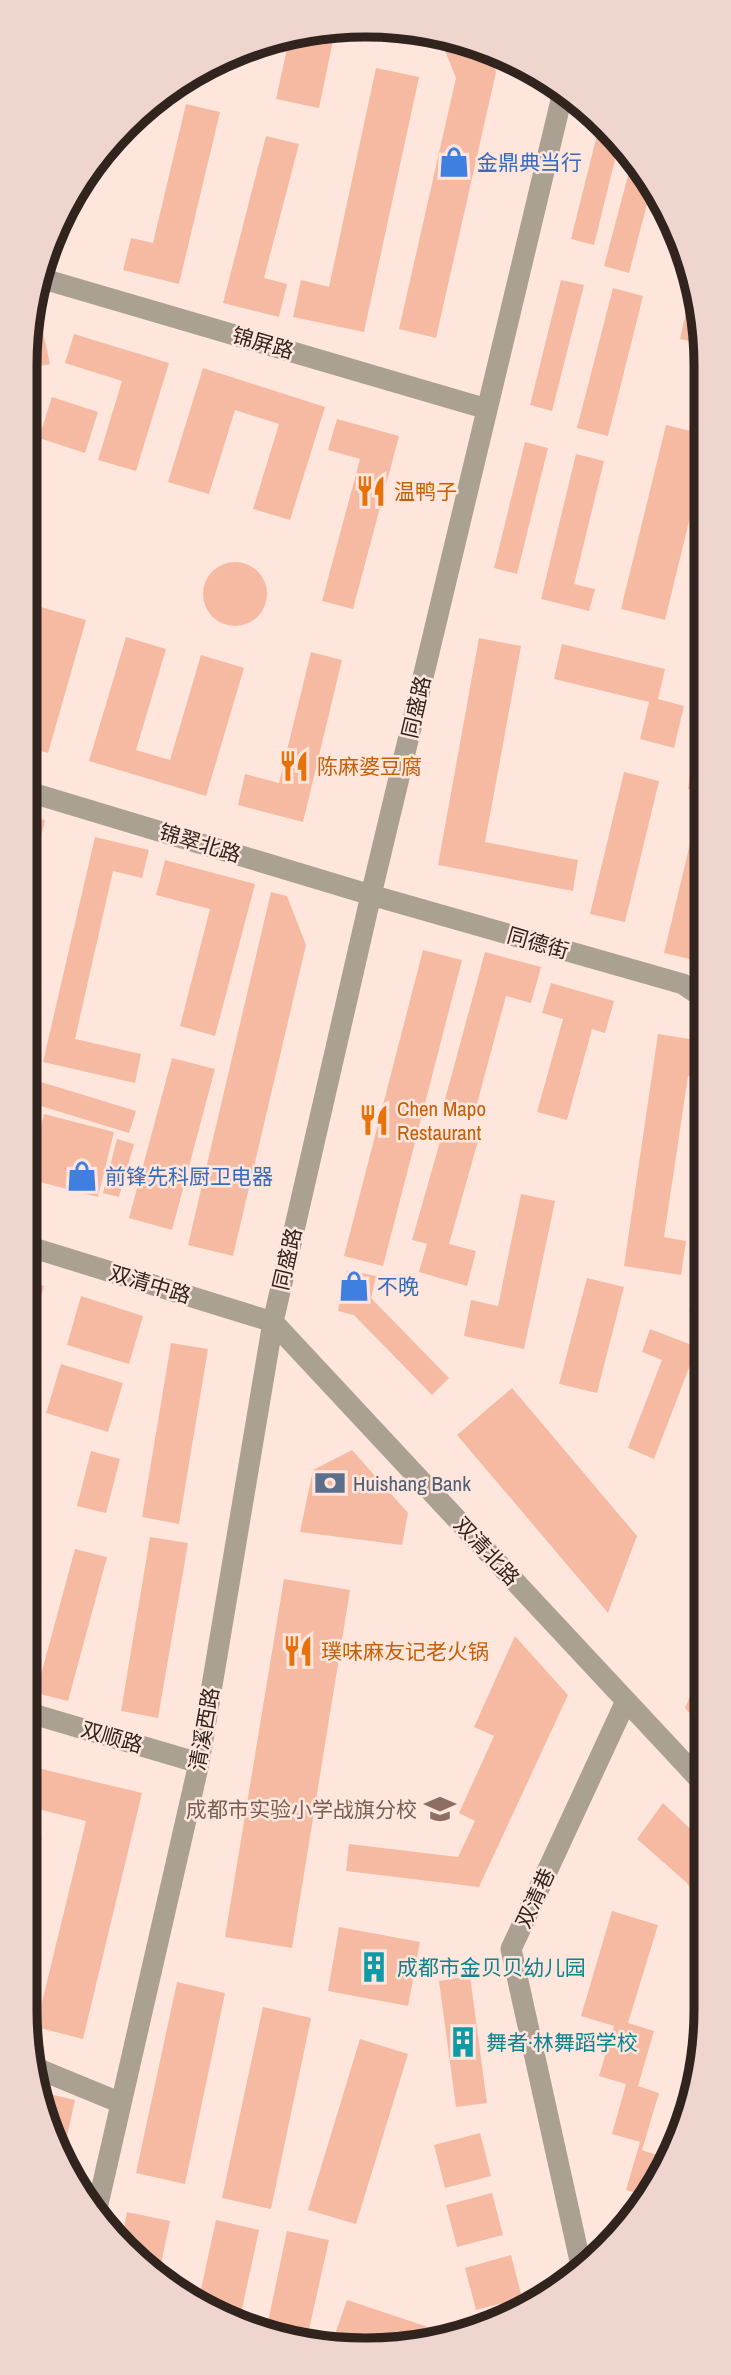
<svg xmlns="http://www.w3.org/2000/svg" width="731" height="2375" font-family="'Archivo Narrow','Noto Sans SC',sans-serif">
	<style>
		.building { fill: #f6baa3 }
		.lines { fill: none; stroke-linecap: round; stroke-linejoin: round }
		.minor { stroke: #aaa193; stroke-width: 21 }
		.labels { text-anchor: middle; dominant-baseline: central; stroke-width: 5; stroke-linejoin: round; paint-order: stroke }
		.shop-label { font-size: 21px; fill: #366cbe; stroke: #fee6dd; text-anchor: start }
		.street-label { font-size: 21px; fill: #31231e; stroke: #fee6dd }
		.food-label { font-size: 21px; fill: #c56008; stroke: #fee6dd; text-anchor: start }
		.service-label { font-size: 21px; fill: #4e5e75; stroke: #fee6dd; text-anchor: start }
		.education-label { font-size: 21px; fill: #785e54; stroke: #fee6dd; text-anchor: end }
		.culture-label { font-size: 21px; fill: #0d838f; stroke: #fee6dd; text-anchor: start }
		.rim { fill: none; stroke: #31231e; stroke-width: 9 }
	</style>
	<rect width="100%" height="100%" fill="#fee6dd"/>
	<path class="building" d="M 299,31 L 335,31 L 319,108 L 276,99 L 290,35 Z
		M 438,33 L 488,52 L 496,72 L 436,338 L 399,329 L 456,78 Z
		M 376,68 L 419,77 L 364,332 L 293,317 L 301,280 L 329,287 Z
		M 186,104 L 220,112 L 179,284 L 123,270 L 131,238 L 153,243 Z
		M 600,123 L 620,139 L 594,245 L 571,239 Z
		M 266,136 L 299,144 L 264,278 L 287,284 L 279,317 L 223,303 Z
		M 633,157 L 652,185 L 629,273 L 604,266 Z
		M 561,280 L 584,285 L 552,411 L 530,405 Z
		M 692,284 L 704,321 L 704,344 L 680,339 Z
		M 613,288 L 643,296 L 608,436 L 577,428 Z
		M 41,323 L 50,364 L 31,368 L 31,325 Z
		M 74,334 L 169,363 L 136,471 L 98,460 L 122,381 L 65,363 Z
		M 203,368 L 325,407 L 290,520 L 253,509 L 279,424 L 235,410 L 209,494 L 168,482 Z
		M 52,397 L 98,412 L 85,453 L 39,438 Z
		M 337,419 L 399,436 L 353,609 L 322,601 L 360,459 L 328,450 Z
		M 666,425 L 703,434 L 703,464 L 665,620 L 621,609 Z
		M 525,442 L 548,448 L 517,574 L 494,568 Z
		M 576,454 L 604,461 L 574,584 L 595,589 L 589,611 L 541,599 Z
		M203 594a32 32 0 1 1 64 0a32 32 0 1 1-64 0Z
		M 41,607 L 86,620 L 48,753 L 29,748 L 30,647 Z
		M 126,637 L 166,649 L 136,750 L 170,760 L 201,655 L 244,668 L 206,796 L 89,761 Z
		M 479,638 L 521,646 L 485,842 L 578,860 L 573,891 L 438,865 Z
		M 562,644 L 665,669 L 658,699 L 684,706 L 674,748 L 640,739 L 649,702 L 554,679 Z
		M 311,652 L 342,660 L 303,822 L 238,805 L 245,774 L 279,783 Z
		M 694,752 L 703,754 L 703,792 L 688,789 Z
		M 624,772 L 659,781 L 625,922 L 590,914 Z
		M 698,810 L 703,811 L 702,962 L 664,953 Z
		M 29,816 L 45,820 L 30,881 L 29,881 Z
		M 95,837 L 149,850 L 142,878 L 113,871 L 75,1039 L 141,1054 L 135,1083 L 43,1062 Z
		M 165,860 L 255,884 L 215,1036 L 180,1026 L 210,909 L 156,895 Z
		M 271,892 L 287,896 L 306,945 L 233,1256 L 188,1245 Z
		M 423,950 L 462,960 L 383,1266 L 344,1256 Z
		M 485,952 L 541,967 L 531,1003 L 506,996 L 475,1111 L 444,1103 Z
		M 551,983 L 614,1001 L 605,1033 L 592,1029 L 567,1120 L 537,1112 L 563,1019 L 542,1013 Z
		M 658,1034 L 702,1041 L 702,1078 L 688,1076 L 664,1237 L 686,1241 L 681,1275 L 624,1266 Z
		M 172,1058 L 215,1069 L 172,1230 L 129,1218 Z
		M 28,1078 L 136,1111 L 129,1133 L 28,1102 Z
		M 44,1114 L 114,1132 L 98,1197 L 28,1179 Z
		M 28,1117 L 37,1120 L 29,1151 L 28,1151 Z
		M 443,1131 L 478,1141 L 449,1244 L 476,1251 L 467,1286 L 419,1272 L 427,1244 L 412,1240 Z
		M 117,1139 L 134,1144 L 119,1197 L 103,1193 Z
		M 521,1194 L 555,1201 L 524,1349 L 464,1336 L 471,1300 L 498,1306 Z
		M 347,1270 L 376,1276 L 371,1298 L 449,1378 L 432,1395 L 354,1315 L 338,1311 Z
		M 701,1274 L 702,1274 L 701,1315 L 689,1311 Z
		M 587,1278 L 624,1287 L 597,1393 L 559,1384 Z
		M 27,1281 L 44,1286 L 30,1335 L 27,1334 Z
		M 81,1296 L 143,1316 L 129,1364 L 67,1345 Z
		M 650,1329 L 697,1347 L 654,1459 L 628,1448 L 662,1360 L 642,1352 Z
		M 171,1343 L 208,1349 L 179,1524 L 142,1517 Z
		M 61,1364 L 123,1383 L 108,1432 L 46,1413 Z
		M 512,1388 L 637,1536 L 608,1613 L 457,1435 Z
		M 352,1450 L 408,1513 L 402,1545 L 300,1532 L 313,1470 Z
		M 91,1451 L 120,1459 L 106,1513 L 77,1506 Z
		M 150,1537 L 188,1543 L 158,1718 L 121,1711 Z
		M 75,1549 L 107,1557 L 68,1701 L 36,1693 Z
		M 284,1579 L 350,1590 L 292,1948 L 225,1937 Z
		M 515,1636 L 568,1695 L 479,1887 L 346,1871 L 349,1844 L 458,1857 L 475,1821 L 459,1813 L 494,1736 L 474,1727 Z
		M 701,1671 L 701,1725 L 685,1708 Z
		M 25,1765 L 142,1793 L 83,2039 L 36,2027 L 86,1821 L 25,1806 Z
		M 663,1803 L 700,1838 L 700,1901 L 686,1882 L 637,1839 Z
		M 25,1834 L 42,1837 L 26,1910 L 25,1910 Z
		M 612,1911 L 658,1925 L 628,2023 L 654,2031 L 638,2086 L 659,2093 L 642,2150 L 666,2158 L 650,2197 L 626,2190 L 640,2142 L 612,2134 L 626,2084 L 599,2076 L 614,2026 L 581,2016 Z
		M 339,1927 L 420,1942 L 408,2006 L 328,1991 Z
		M 470,1976 L 487,2103 L 456,2107 L 439,1981 Z
		M 177,1982 L 225,1993 L 185,2184 L 136,2173 Z
		M 263,2007 L 311,2018 L 271,2209 L 222,2198 Z
		M 360,2039 L 408,2054 L 356,2224 L 308,2210 Z
		M 41,2092 L 75,2100 L 62,2159 L 50,2140 Z
		M 480,2133 L 491,2176 L 445,2188 L 434,2145 Z
		M 492,2193 L 503,2235 L 457,2247 L 446,2205 Z
		M 127,2212 L 170,2221 L 159,2273 L 121,2243 Z
		M 216,2220 L 259,2230 L 239,2323 L 214,2315 L 198,2303 Z
		M 287,2231 L 329,2240 L 306,2343 L 266,2331 Z
		M 511,2255 L 522,2298 L 476,2310 L 465,2268 Z
		M 347,2300 L 458,2337 L 349,2346 L 333,2340 Z"/>
	<g class="lines">
		<path class="minor" d="M 40,278 L 487,409
			M 29,792 L 371,895 L 683,984 L 702,997
			M 27,1246 L 273,1322 L 700,1780
			M 26,1712 L 199,1763
			M 36,2068 L 121,2103
			M 96,2213 L 199,1763 L 273,1322 L 371,895 L 563,92
			M 582,2270 L 511,1949 L 626,1701"/>
	</g>
	<defs>
		<symbol id="shop-bare" viewBox="-9 -9 18 18"><path d="M-5-2.5h2.3a2.7 3.5 0 0 1 5.4 0H5L5.5 6h-11ZM-1.5-2.5h3a1.5 2.3 0 0 0-3 0Z" fill="#3f7fe0" stroke="#fee6dd" stroke-width="2.5" paint-order="stroke"/></symbol>
		<symbol id="restaurant-bare" viewBox="-9 -9 18 18"><path d="M-5-6h1v4h1v-4h1v4h1v-4h1v5L-1.5 .5V6h-2V.5L-5-1ZM5-6V6H3V1.5H1.5Q1.5-4 5-6Z" fill="#e8710a" stroke="#fee6dd" stroke-width="2.5" paint-order="stroke"/></symbol>
		<symbol id="bank-bare" viewBox="-9 -9 18 18"><path d="M-6-4H6V4H-6ZM0-2.3a2.3 2.3 0 1 0 0 4.6a2.3 2.3 0 1 0 0-4.6Z" fill="#5c6f8a" stroke="#fee6dd" stroke-width="2.5" paint-order="stroke"/></symbol>
		<symbol id="school-bare" viewBox="-9 -9 18 18"><path d="M0-5L7-2L0 1L-7-2ZM-4 1L0 2.5L4 1V4Q0 6-4 4Z" fill="#8d6e63" stroke="#fee6dd" stroke-width="2.5" paint-order="stroke"/></symbol>
		<symbol id="building-bare" viewBox="-9 -9 18 18"><path d="M-4-6H4V6H1V3H-1V6H-4ZM-2.5-4.3h1.7v1.8h-1.7ZM.8-4.3h1.7v1.8H.8ZM-2.5-1h1.7V.8h-1.7ZM.8-1h1.7V.8H.8Z" fill="#0f9aa8" stroke="#fee6dd" stroke-width="2.5" paint-order="stroke"/></symbol>
	</defs>
	<g fill-rule="evenodd">
		<use href="#shop-bare" x="432" y="140" width="44" height="44"/>
		<use href="#restaurant-bare" x="349" y="469" width="44" height="44"/>
		<use href="#restaurant-bare" x="272" y="744" width="44" height="44"/>
		<use href="#restaurant-bare" x="352" y="1098" width="44" height="44"/>
		<use href="#shop-bare" x="60" y="1154" width="44" height="44"/>
		<use href="#shop-bare" x="332" y="1264" width="44" height="44"/>
		<use href="#bank-bare" x="308" y="1461" width="44" height="44"/>
		<use href="#restaurant-bare" x="276" y="1629" width="44" height="44"/>
		<use href="#school-bare" x="418" y="1787" width="44" height="44"/>
		<use href="#building-bare" x="352" y="1945" width="44" height="44"/>
		<use href="#building-bare" x="441" y="2020" width="44" height="44"/>
	</g>
	<g class="labels">
		<g class="shop-label">
			<text x="477" y="162">金鼎典当行</text>
			<text x="105" y="1176">前锋先科厨卫电器</text>
			<text x="377" y="1286">不晚</text>
		</g>
		<g class="street-label">
			<text transform="translate(263 343) rotate(16)">锦屏路</text>
			<text transform="translate(416 707) rotate(-77)">同盛路</text>
			<text transform="translate(200 843) rotate(17)">锦翠北路</text>
			<text transform="translate(538 943) rotate(16)">同德街</text>
			<text transform="translate(287 1259) rotate(-77)">同盛路</text>
			<text transform="translate(150 1284) rotate(17)">双清中路</text>
			<text transform="translate(487 1551) rotate(47)">双清北路</text>
			<text transform="translate(204 1729) rotate(-80)">清溪西路</text>
			<text transform="translate(112 1737) rotate(16)">双顺路</text>
			<text transform="translate(535 1898) rotate(-65)">双清巷</text>
		</g>
		<g class="food-label">
			<text x="394" y="491">温鸭子</text>
			<text x="317" y="766">陈麻婆豆腐</text>
			<text x="397" y="1108">Chen Mapo<tspan x="397" dy="24">Restaurant</tspan></text>
			<text x="321" y="1651">璞味麻友记老火锅</text>
		</g>
		<g class="service-label">
			<text x="353" y="1483">Huishang Bank</text>
		</g>
		<g class="education-label">
			<text x="417" y="1809">成都市实验小学战旗分校</text>
		</g>
		<g class="culture-label">
			<text x="397" y="1967">成都市金贝贝幼儿园</text>
			<text x="486" y="2042">舞者·林舞蹈学校</text>
		</g>
	</g>
	<path d="M0 0H731V2375H0ZM365 37H366A328 328 0 0 1 694 365V2010A328 328 0 0 1 366 2338H365A328 328 0 0 1 37 2010V365A328 328 0 0 1 365 37Z" fill="#eed6ce" fill-rule="evenodd"/>
	<path class="rim" d="M365 37H366A328 328 0 0 1 694 365V2010A328 328 0 0 1 366 2338H365A328 328 0 0 1 37 2010V365A328 328 0 0 1 365 37Z"/>
</svg>
